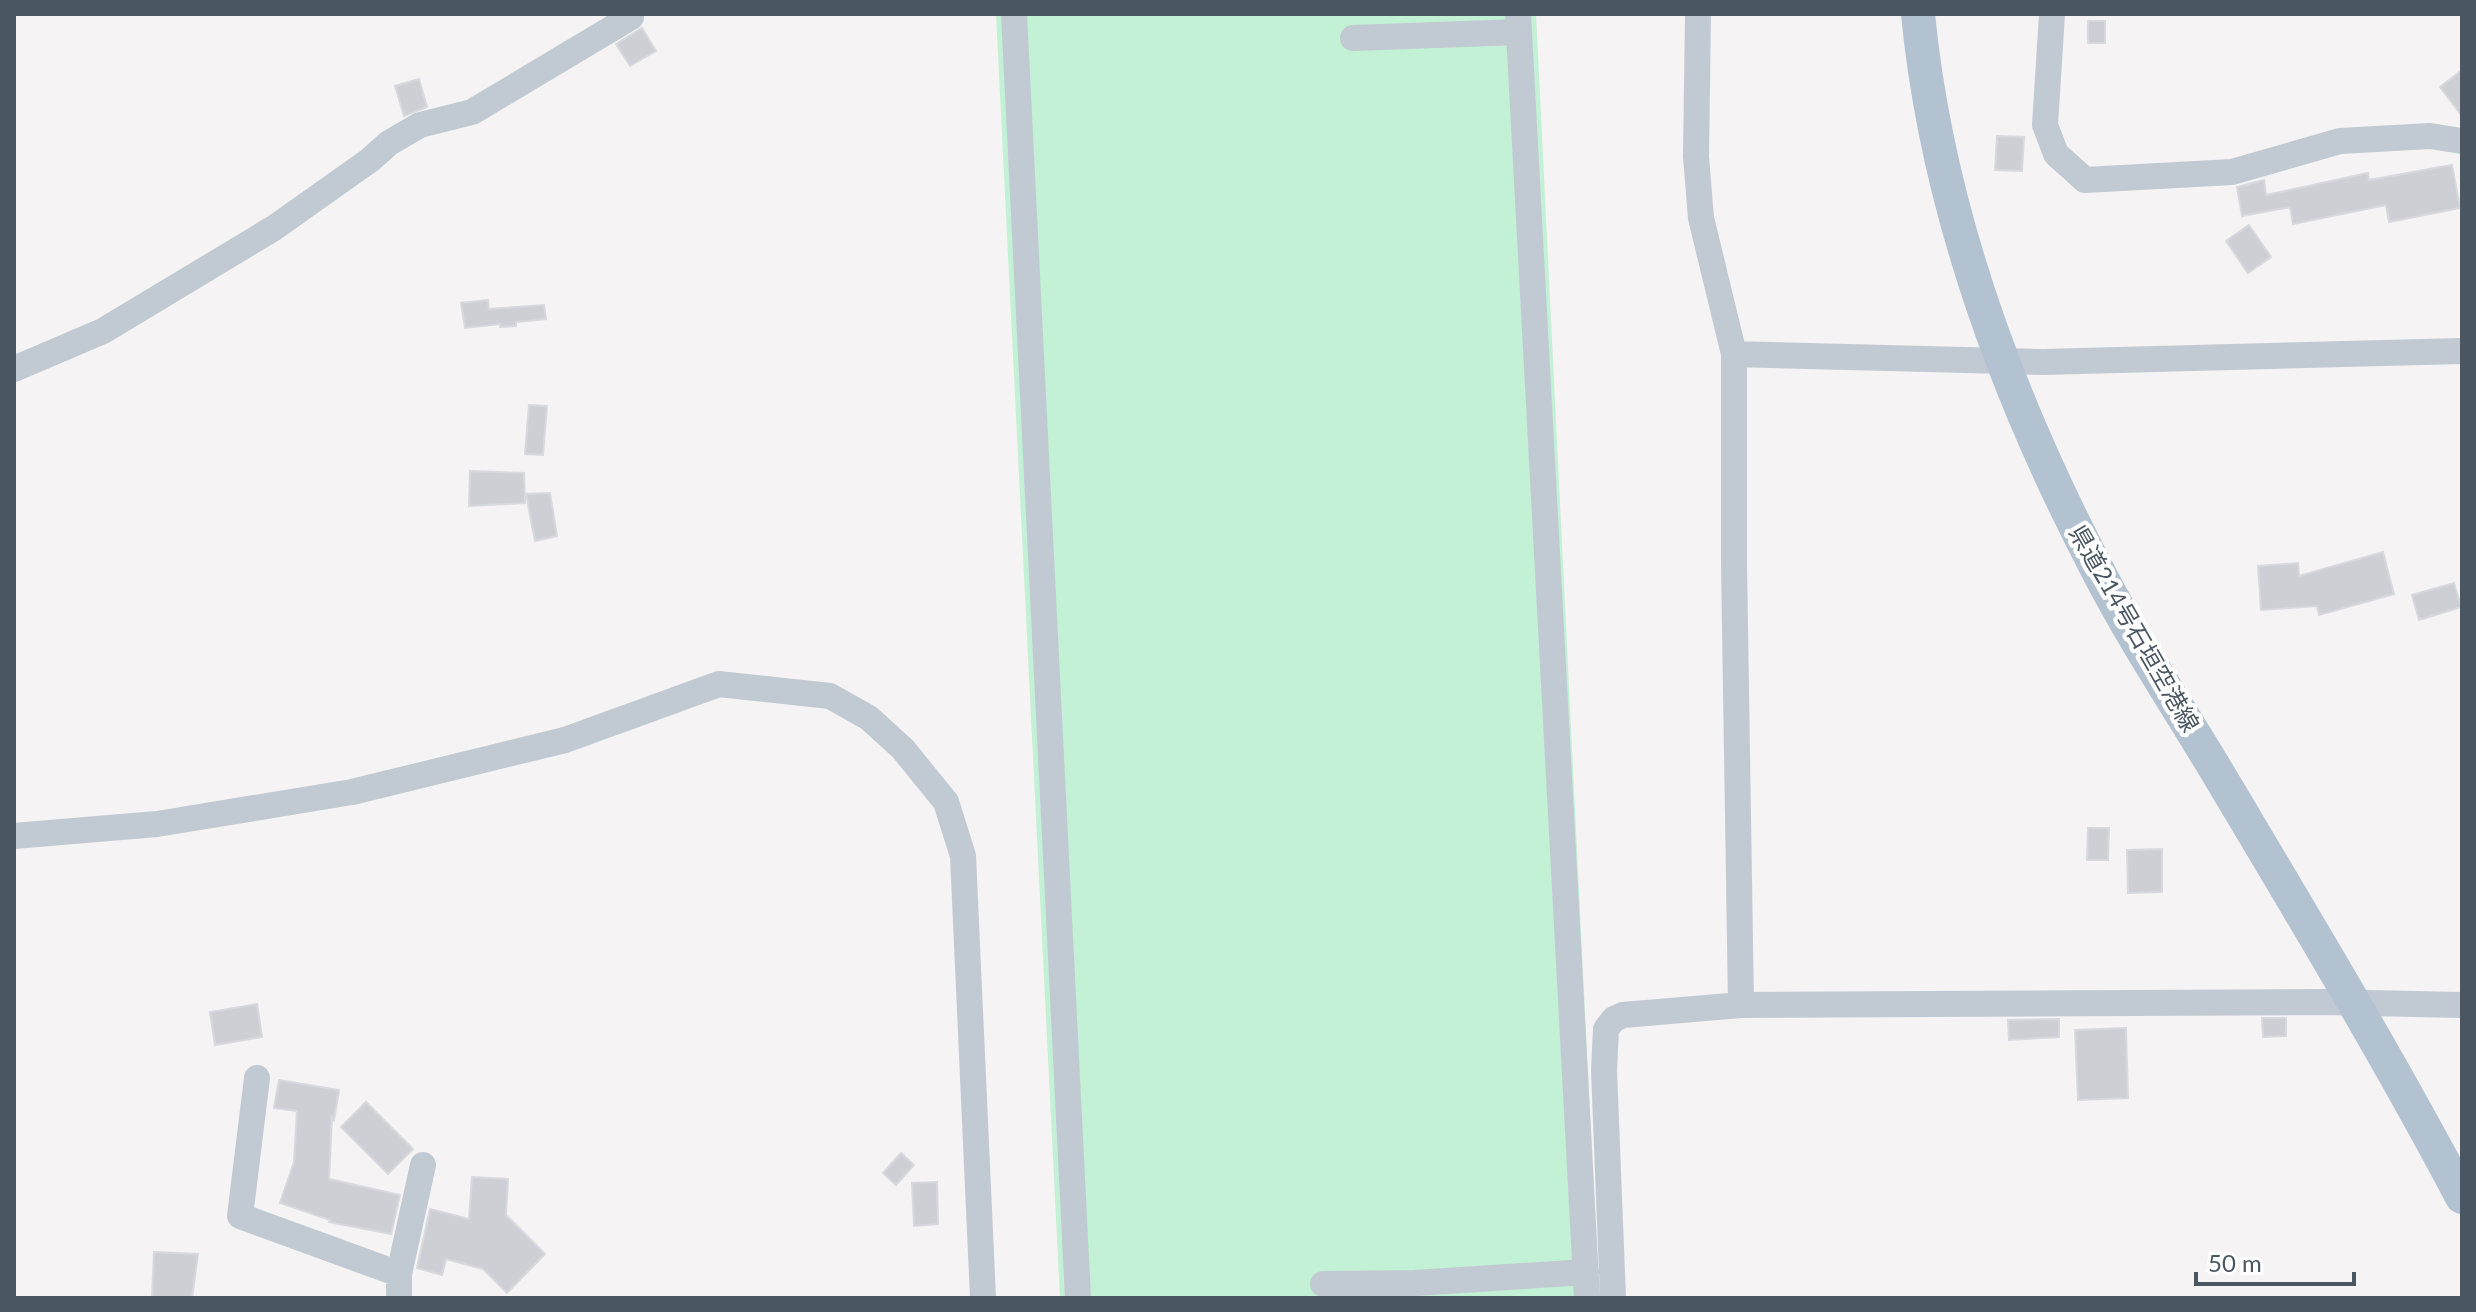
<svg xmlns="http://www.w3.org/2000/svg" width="2476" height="1312" font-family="Lato,'Noto Sans JP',sans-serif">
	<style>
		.green { fill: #c3f1d5 }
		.building { fill: #cdcfd5; stroke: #d7d9de; stroke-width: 2 }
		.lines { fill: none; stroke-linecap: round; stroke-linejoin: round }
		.minor { stroke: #c1cad2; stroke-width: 26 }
		.major { stroke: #b3c2d1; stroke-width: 34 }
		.labels { text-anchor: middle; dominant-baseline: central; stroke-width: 8; stroke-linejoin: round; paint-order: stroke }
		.street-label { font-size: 24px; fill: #4a5661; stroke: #fff }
	</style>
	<rect width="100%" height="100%" fill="#f5f3f3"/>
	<path class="green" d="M 996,14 L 1536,14 L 1599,1298 L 1060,1298 Z"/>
	<path class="building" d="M 2088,21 L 2105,21 L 2105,43 L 2088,43 Z
		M 642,28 L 656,51 L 630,66 L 616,44 Z
		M 2462,70 L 2462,116 L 2440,87 Z
		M 419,79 L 427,107 L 404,116 L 395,86 Z
		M 1997,136 L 2024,137 L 2022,171 L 1995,170 Z
		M 2452,165 L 2460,208 L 2389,222 L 2386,205 L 2293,224 L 2290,207 L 2242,216 L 2237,187 L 2264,180 L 2266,195 L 2368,173 L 2369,180 Z
		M 2249,225 L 2271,257 L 2248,273 L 2226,241 Z
		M 488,300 L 489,309 L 544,305 L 546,319 L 516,322 L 516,326 L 500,327 L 500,324 L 465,328 L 461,303 Z
		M 529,405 L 547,406 L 543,455 L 525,454 Z
		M 470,471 L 524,473 L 525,503 L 469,506 Z
		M 550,493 L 557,536 L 535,541 L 526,494 Z
		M 2383,552 L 2394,594 L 2319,615 L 2317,606 L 2261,610 L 2258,566 L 2298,563 L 2299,576 Z
		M 2454,583 L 2461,607 L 2419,620 L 2412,595 Z
		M 2088,828 L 2109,828 L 2108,860 L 2087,860 Z
		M 2162,849 L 2162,892 L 2128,893 L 2127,850 Z
		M 257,1004 L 262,1037 L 215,1045 L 210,1012 Z
		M 2262,1018 L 2286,1018 L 2286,1036 L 2263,1037 Z
		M 2059,1019 L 2059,1037 L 2009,1040 L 2008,1020 Z
		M 2126,1028 L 2128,1098 L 2078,1100 L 2075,1030 Z
		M 279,1080 L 339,1090 L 334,1120 L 332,1117 L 329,1179 L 400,1195 L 391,1234 L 329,1222 L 330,1220 L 280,1203 L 294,1162 L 297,1111 L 274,1108 Z
		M 366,1102 L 413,1149 L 388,1174 L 341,1127 Z
		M 901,1153 L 914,1165 L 896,1185 L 883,1173 Z
		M 472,1177 L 508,1179 L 506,1215 L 545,1254 L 507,1293 L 483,1269 L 446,1259 L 442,1275 L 417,1268 L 430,1209 L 469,1219 Z
		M 937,1182 L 938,1224 L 914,1226 L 912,1183 Z
		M 154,1252 L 198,1254 L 192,1298 L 152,1298 Z"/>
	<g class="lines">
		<path class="minor" d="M 1014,14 L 1078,1298
			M 1518,14 L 1587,1298
			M 1698,14 L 1696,157 L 1701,218 L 1734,354 L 1734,564 L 1741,1005
			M 2052,14 L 2045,125 L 2056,154 L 2085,180 L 2232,172 L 2340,141 L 2430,136 L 2462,141
			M 1353,38 L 1519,32
			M 1734,354 L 2043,362 L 2462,351
			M 14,369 L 103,331 L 274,228 L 370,160 L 389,143 L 420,125 L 472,112 L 631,17
			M 14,836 L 157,824 L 352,792 L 565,740 L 719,684 L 830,696 L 869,718 L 903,749 L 946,802 L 963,856 L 983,1298
			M 257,1078 L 240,1216 L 399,1274
			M 1323,1284 L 1415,1283 L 1586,1272
			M 399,1298 L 399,1274 L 423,1165
			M 1613,1298 L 1604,1070 L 1606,1029 L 1614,1019 L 1623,1015 L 1741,1005 L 2322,1002 L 2462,1005"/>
		<path class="major" d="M 1918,14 C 1937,209 2007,397 2097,569 C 2135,643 2183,714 2225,785 C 2306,921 2388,1057 2462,1197"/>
	</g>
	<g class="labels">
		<g class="street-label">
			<text transform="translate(2135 628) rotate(60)">県道214号石垣空港線</text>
		</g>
	</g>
	<rect width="2476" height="1312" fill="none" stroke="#4a5661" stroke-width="32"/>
	<path d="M2196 1272v12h158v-12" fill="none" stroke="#4a5661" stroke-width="4"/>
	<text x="2208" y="1272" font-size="24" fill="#4a5661" stroke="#ffffff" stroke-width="6" paint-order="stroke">50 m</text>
</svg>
